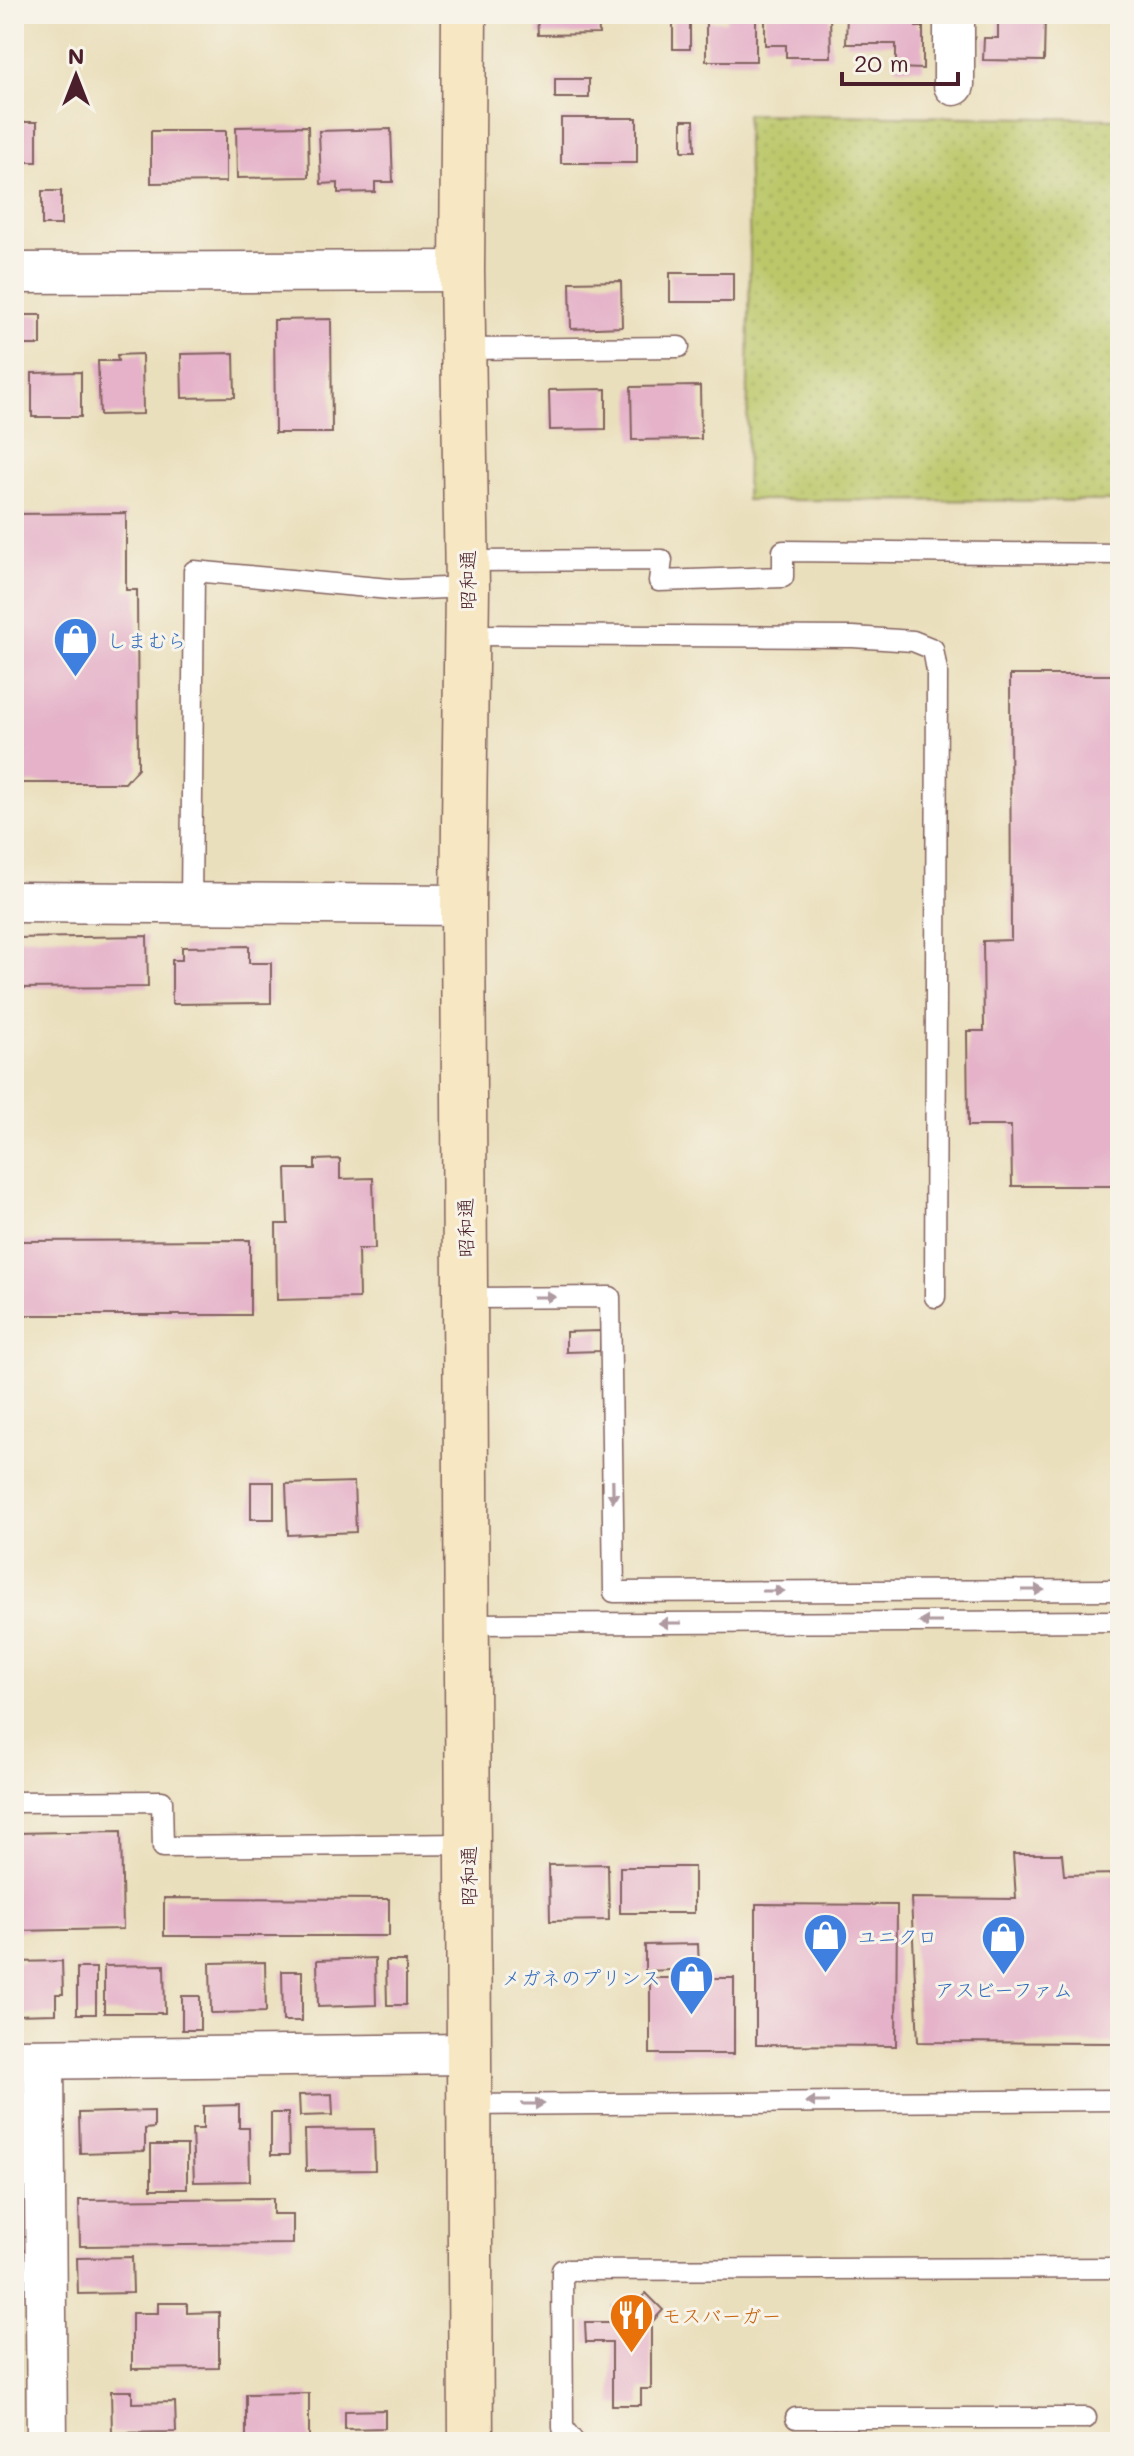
<svg xmlns="http://www.w3.org/2000/svg" width="1134" height="2456" font-family="Mali,'Klee One',sans-serif">
	<style>
		.grass { fill: url(#grass-dots); stroke: #82734a; stroke-width: 2 }
		.building { fill: #e5b2c9 }
		.lines { fill: none; stroke-linecap: round; stroke-linejoin: round }
		.lane-casing { stroke: #82625e; stroke-width: 23 }
		.street-casing { stroke: #82625e; stroke-width: 43 }
		.secondary-casing { stroke: #82625e; stroke-width: 47 }
		.lane { stroke: #fff; stroke-width: 20 }
		.street { stroke: #fff; stroke-width: 40 }
		.secondary { stroke: #f7e8c3; stroke-width: 44 }
		.oneway { fill: #ae9aa0 }
		.labels { text-anchor: middle; dominant-baseline: central; stroke-width: 6; stroke-linejoin: round; paint-order: stroke }
		.street-label { font-size: 20px; fill: #4a1f2b; stroke: #f7f3e8 }
		.shop-label { font-size: 20px; fill: #366cbe; stroke: #f7f3e8; text-anchor: start }
		.food-label { font-size: 20px; fill: #c56008; stroke: #f7f3e8; text-anchor: start }
	</style>
	<defs>
		<pattern id="grass-dots" width="8" height="8" patternUnits="userSpaceOnUse" patternTransform="scale(2)"><rect width="8" height="8" fill="#bbc769"/><path d="M2 2h.1M6 6h.1" fill="none" stroke="#a2aa5b" stroke-width="1.8" stroke-linecap="round"/></pattern>
	</defs>
	<rect width="100%" height="100%" fill="#f7f3e8"/>
	<filter id="ink" filterUnits="userSpaceOnUse"><feTurbulence type="fractalNoise" baseFrequency=".0125" numOctaves="2"/><feDisplacementMap in="SourceGraphic" scale="16" xChannelSelector="R" yChannelSelector="G"/><feConvolveMatrix kernelMatrix="1 2 1 2 8 2 1 2 1" color-interpolation-filters="sRGB"/></filter>
	<filter id="wash" filterUnits="userSpaceOnUse"><feTurbulence type="fractalNoise" baseFrequency=".006" numOctaves="4" result="noise"/><feDisplacementMap in="SourceGraphic" scale="32" xChannelSelector="R" yChannelSelector="G"/><feGaussianBlur stdDeviation="1.8" result="paint"/><feColorMatrix in="noise" values="0 0 0 0 0 0 0 0 0 0 0 0 0 0 0 0 0 1.4 0 .05"/><feComposite in="paint" operator="in"/></filter>
	<g filter="url(#wash)">
		<rect width="100%" height="100%" fill="#eadfbc"/>
		<path class="grass" d="M 746,114 L 1120,119 L 1120,501 L 746,500 L 750,254 Z"/>
		<g id="blocks">
			<path class="building" d="M 537,14 L 598,14 L 599,34 L 538,35 Z
				M 726,14 L 756,14 L 756,61 L 706,61 L 706,21 L 726,21 Z
				M 765,14 L 830,14 L 831,57 L 786,57 L 786,45 L 765,45 Z
				M 847,14 L 916,14 L 916,27 L 923,27 L 923,69 L 896,68 L 896,44 L 846,44 Z
				M 998,14 L 1045,14 L 1044,61 L 983,60 L 984,38 L 998,38 Z
				M 673,20 L 690,20 L 690,49 L 673,49 Z
				M 555,79 L 589,79 L 589,98 L 555,98 Z
				M 561,118 L 637,118 L 637,163 L 561,163 Z
				M 682,120 L 694,120 L 695,151 L 682,151 Z
				M 14,122 L 37,122 L 37,162 L 14,162 Z
				M 308,126 L 309,177 L 237,178 L 236,127 Z
				M 391,129 L 393,182 L 375,182 L 375,192 L 338,193 L 338,183 L 321,184 L 319,131 Z
				M 151,131 L 226,131 L 226,182 L 151,183 Z
				M 42,191 L 61,191 L 61,225 L 42,225 Z
				M 670,273 L 733,273 L 733,302 L 670,302 Z
				M 621,281 L 622,327 L 571,329 L 570,282 Z
				M 14,315 L 41,315 L 41,345 L 14,345 Z
				M 331,319 L 332,433 L 275,433 L 274,320 Z
				M 234,353 L 235,397 L 182,398 L 181,354 Z
				M 142,354 L 143,414 L 100,415 L 98,361 L 118,361 L 117,355 Z
				M 81,372 L 81,417 L 32,417 L 32,373 Z
				M 700,386 L 701,439 L 632,440 L 631,387 Z
				M 606,389 L 606,429 L 550,430 L 549,390 Z
				M 126,513 L 126,590 L 137,590 L 138,768 L 125,783 L 14,783 L 14,514 Z
				M 1010,675 L 1120,675 L 1120,1186 L 1012,1186 L 1011,1126 L 968,1126 L 967,1031 L 984,1031 L 983,941 L 1011,940 Z
				M 147,936 L 148,987 L 14,988 L 14,938 Z
				M 249,946 L 249,963 L 271,963 L 271,1003 L 172,1004 L 172,960 L 182,960 L 182,947 Z
				M 340,1159 L 340,1179 L 373,1178 L 375,1249 L 358,1249 L 359,1298 L 277,1300 L 276,1224 L 288,1224 L 286,1169 L 315,1169 L 315,1160 Z
				M 250,1240 L 250,1315 L 14,1315 L 14,1241 Z
				M 600,1331 L 600,1351 L 566,1352 L 566,1332 Z
				M 251,1482 L 274,1482 L 274,1519 L 251,1519 Z
				M 354,1482 L 356,1532 L 288,1535 L 286,1484 Z
				M 121,1831 L 123,1929 L 14,1931 L 14,1833 Z
				M 1013,1854 L 1062,1854 L 1064,1875 L 1120,1874 L 1120,2043 L 918,2042 L 911,1898 L 1016,1899 Z
				M 608,1864 L 609,1920 L 550,1921 L 549,1865 Z
				M 620,1867 L 694,1867 L 694,1913 L 620,1913 Z
				M 164,1898 L 389,1899 L 389,1936 L 164,1936 Z
				M 756,1904 L 897,1905 L 896,2046 L 756,2045 Z
				M 698,1944 L 699,1969 L 645,1971 L 645,1945 Z
				M 375,1958 L 376,2005 L 318,2007 L 317,1960 Z
				M 62,1961 L 63,1994 L 56,1994 L 56,2014 L 14,2015 L 14,1962 Z
				M 386,1961 L 406,1961 L 406,2005 L 387,2005 Z
				M 265,1962 L 266,2012 L 211,2013 L 210,1963 Z
				M 164,1965 L 165,2013 L 104,2013 L 104,1966 Z
				M 77,1968 L 96,1968 L 96,2014 L 77,2014 Z
				M 282,1971 L 302,1971 L 302,2021 L 283,2021 Z
				M 650,1978 L 734,1978 L 734,2054 L 650,2054 Z
				M 182,1996 L 200,1996 L 200,2030 L 182,2030 Z
				M 332,2094 L 333,2115 L 300,2116 L 299,2095 Z
				M 239,2105 L 239,2128 L 249,2128 L 250,2181 L 194,2182 L 192,2129 L 203,2129 L 203,2106 Z
				M 154,2111 L 154,2128 L 145,2129 L 145,2151 L 80,2153 L 79,2113 Z
				M 271,2113 L 288,2113 L 289,2155 L 271,2155 Z
				M 374,2129 L 375,2170 L 306,2171 L 305,2130 Z
				M 151,2145 L 187,2145 L 187,2189 L 151,2189 Z
				M 273,2198 L 273,2214 L 293,2214 L 293,2244 L 80,2246 L 79,2200 Z
				M 132,2257 L 133,2293 L 78,2294 L 77,2258 Z
				M 646,2293 L 663,2310 L 651,2323 L 651,2389 L 641,2389 L 641,2405 L 612,2405 L 612,2342 L 586,2342 L 585,2322 L 612,2322 L 612,2306 L 634,2306 Z
				M 158,2303 L 187,2303 L 187,2313 L 219,2312 L 219,2368 L 132,2369 L 132,2313 L 158,2313 Z
				M 111,2391 L 132,2391 L 132,2403 L 175,2402 L 176,2432 L 112,2433 Z
				M 309,2393 L 309,2442 L 246,2441 L 246,2394 Z
				M 385,2410 L 385,2428 L 345,2429 L 345,2411 Z"/>
		</g>
	</g>
	<g filter="url(#ink)">
		<use href="#blocks" fill-opacity="0" stroke="#82625e" stroke-width="2"/>
		<g class="lines">
			<defs>
				<path id="lane" d="M 464,349 L 679,347
					M 467,561 L 662,560 L 659,581 L 783,577 L 783,551 L 1120,554
					M 467,635 L 853,637 L 913,641 L 933,649 L 937,671 L 935,1297
					M 191,903 L 194,571 L 400,590 L 467,587
					M 466,1298 L 610,1297 L 614,1592 L 1120,1590
					M 467,1624 L 1120,1621
					M 14,1802 L 162,1801 L 163,1847 L 467,1844
					M 468,2105 L 1120,2100
					M 796,2418 L 1086,2418
					M 574,2442 L 563,2428 L 562,2270 L 1120,2268"/>
				<path id="street" d="M 954,85 L 954,14
					M 14,273 L 462,271
					M 14,902 L 463,905
					M 14,2059 L 468,2054
					M 44,2059 L 47,2442"/>
				<path id="secondary" d="M 464,14 L 462,271 L 467,587 L 463,905 L 471,2442"/>
			</defs>
			<use href="#lane" class="lane-casing"/>
			<use href="#street" class="street-casing"/>
			<use href="#secondary" class="secondary-casing"/>
			<use href="#lane" class="lane"/>
			<use href="#street" class="street"/>
			<use href="#secondary" class="secondary"/>
		</g>
		<defs><path id="oneway-solid" d="M-6-.8H1V-3.2L6.5 0L1 3.2V.8H-6Z" transform="scale(2)"/></defs>
		<g class="oneway">
			<use href="#oneway-solid" transform="translate(544 1297)"/>
			<use href="#oneway-solid" transform="translate(613 1491) rotate(89)"/>
			<use href="#oneway-solid" transform="translate(1033 1590)"/>
			<use href="#oneway-solid" transform="translate(773 1591)"/>
			<use href="#oneway-solid" transform="translate(930 1622) rotate(180)"/>
			<use href="#oneway-solid" transform="translate(670 1623) rotate(180)"/>
			<use href="#oneway-solid" transform="translate(817 2102) rotate(180)"/>
			<use href="#oneway-solid" transform="translate(533 2104)"/>
		</g>
	</g>
	<defs>
		<symbol id="shop-pin" viewBox="-11 -11 22 30"><path d="M0 17L-7.5 6A9.5 9.5 0 1 1 7.5 6Z" fill="#3f7fe0" stroke="#f7f3e8"/><path d="M-5-2.5h2.3a2.7 3.5 0 0 1 5.4 0H5L5.5 6h-11ZM-1.5-2.5h3a1.5 2.3 0 0 0-3 0Z" fill="#fff"/></symbol>
		<symbol id="restaurant-pin" viewBox="-11 -11 22 30"><path d="M0 17L-7.5 6A9.5 9.5 0 1 1 7.5 6Z" fill="#e8710a" stroke="#f7f3e8"/><path d="M-5-6h1v4h1v-4h1v4h1v-4h1v5L-1.5 .5V6h-2V.5L-5-1ZM5-6V6H3V1.5H1.5Q1.5-4 5-6Z" fill="#fff"/></symbol>
	</defs>
	<g fill-rule="evenodd">
		<use href="#shop-pin" x="50" y="614" width="51" height="69"/>
		<use href="#shop-pin" x="800" y="1910" width="51" height="69"/>
		<use href="#shop-pin" x="978" y="1912" width="51" height="69"/>
		<use href="#shop-pin" x="666" y="1952" width="51" height="69"/>
		<use href="#restaurant-pin" x="606" y="2290" width="51" height="69"/>
	</g>
	<g class="labels">
		<g class="street-label">
			<text transform="translate(467 580) rotate(-90)">昭和通</text>
			<text transform="translate(465 1228) rotate(-91)">昭和通</text>
			<text transform="translate(468 1876) rotate(-90)">昭和通</text>
		</g>
		<g class="shop-label">
			<text x="107" y="640">しまむら</text>
			<text x="857" y="1936">ユニクロ</text>
			<text x="661" y="1977" text-anchor="end">メガネのプリンス</text>
			<text x="1004" y="1989" text-anchor="middle">アスビーファム</text>
		</g>
		<g class="food-label">
			<text x="662" y="2315">モスバーガー</text>
		</g>
	</g>
	<rect width="1134" height="2456" fill="none" stroke="#f7f3e8" stroke-width="48"/>
	<g transform="translate(76 76)" stroke="#f7f3e8" stroke-width="6" paint-order="stroke">
	<path d="M0-6L14 30L0 20L-14 30Z" fill="#4a1f2b"/>
	<text y="-12" font-size="22" font-weight="bold" text-anchor="middle" fill="#4a1f2b">N</text>
	</g>
	<path d="M842 72v12h116v-12" fill="none" stroke="#4a1f2b" stroke-width="4"/>
	<text x="854" y="72" font-size="24" fill="#4a1f2b" stroke="#f7f3e8" stroke-width="6" paint-order="stroke">20 m</text>
</svg>
